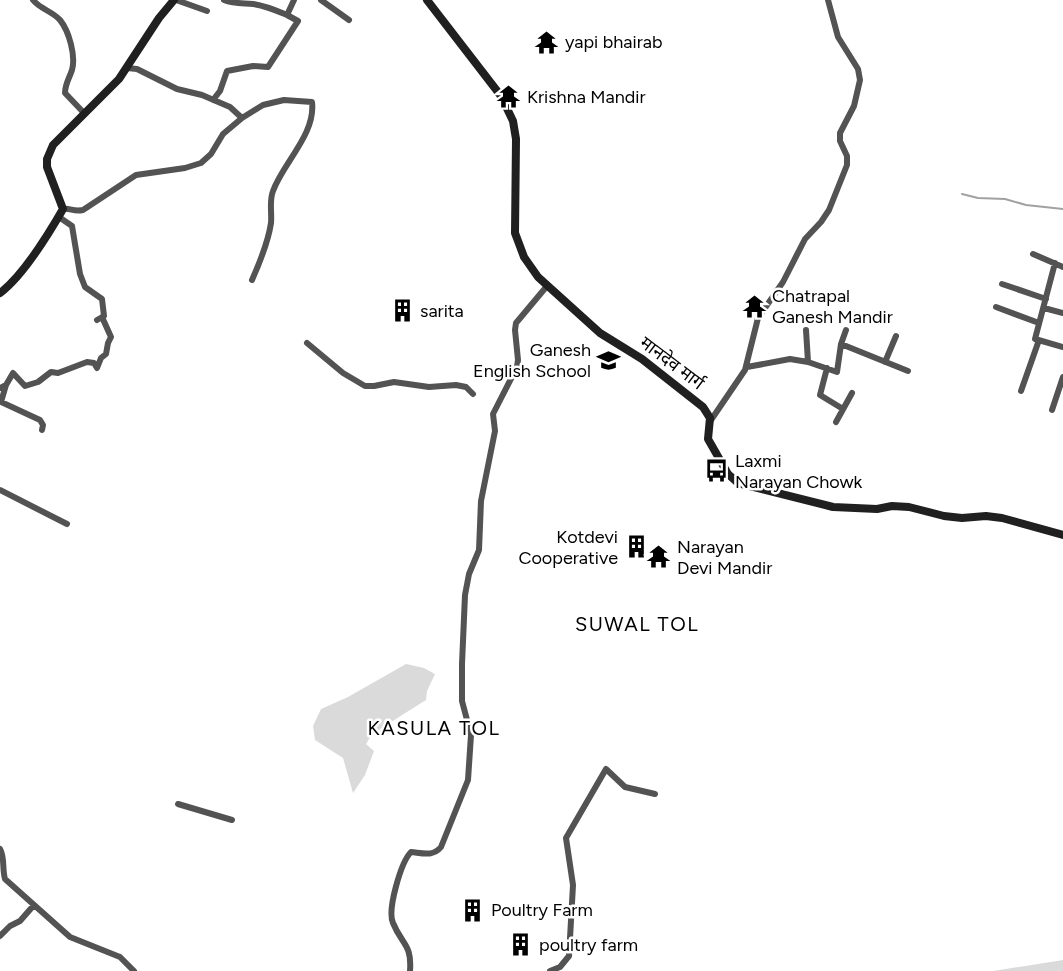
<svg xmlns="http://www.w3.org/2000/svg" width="1063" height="971" font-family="Figtree,'Noto Sans Devanagari',sans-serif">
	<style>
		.green { fill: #dadada }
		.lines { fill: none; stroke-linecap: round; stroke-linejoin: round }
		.stream { stroke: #a1a1a1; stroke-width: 2 }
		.minor { stroke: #535353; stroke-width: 6 }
		.secondary { stroke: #202020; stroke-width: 8 }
		.labels { text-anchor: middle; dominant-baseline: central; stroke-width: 5; stroke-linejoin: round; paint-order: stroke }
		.poi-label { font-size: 18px; fill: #000; stroke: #fff; text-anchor: start }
		.street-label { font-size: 18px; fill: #000; stroke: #fff }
		.neighbourhood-label { font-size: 20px; letter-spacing: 1.5px; fill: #000; stroke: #fff }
	</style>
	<rect width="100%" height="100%" fill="#fff"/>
	<path class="green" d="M 406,664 L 424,668 L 435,674 L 427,691 L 426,700 L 372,734 L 366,744 L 374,751 L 365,775 L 353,793 L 343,758 L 315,740 L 313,726 L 321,709 L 348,697 Z
		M 1063,960 L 1063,971 L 993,971 Z"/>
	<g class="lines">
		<path class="stream" d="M 962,194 L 978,198 L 1005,199 L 1026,205 L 1063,209"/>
		<path class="minor" d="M 33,0 C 40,9 52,11 60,20 C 69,31 76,56 72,70 C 69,79 65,84 65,93 L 84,113
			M 176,0 L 207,11
			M 224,0 C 234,4 243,3 253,4 C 266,6 275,10 287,15
			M 321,0 L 349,20
			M 127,68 L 137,69 L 177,89 L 202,95 L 230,107 L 242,118
			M 213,100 L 220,91 L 227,71 L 253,66 L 268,67 L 298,21 L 287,15 L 294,0
			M 63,209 C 71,208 73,212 83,210 L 136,175 L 185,168 L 201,163 L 211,154 L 223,134 L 242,118 L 263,105 L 284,100 L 312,102 C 316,134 283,163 273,191 C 269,201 272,212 271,223 C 268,243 260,262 252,280
			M 59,217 L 72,226 L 80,274 L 85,287 L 102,299 L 104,316 L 97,320
			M 1033,254 L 1063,267
			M 1055,263 L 1035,339 L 1063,347
			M 1002,284 L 1046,299
			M 996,307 L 1039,323
			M 1044,308 L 1063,313
			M 806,330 L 808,362
			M 307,343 L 343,373 L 365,386 L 374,386 L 394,382 L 429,387 L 456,385 L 466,387 L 473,394
			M 841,344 L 908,371
			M 885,362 L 896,336
			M 747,367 L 790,359 L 808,362 L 837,372 L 841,344 L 846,330
			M 827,368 L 820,395 L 843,409
			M 6,385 L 13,373 L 25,386 L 38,382 L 51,372 L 58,373 L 87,362 L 94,363 L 97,368 L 101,358 L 106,354 L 108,343 L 111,337 L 102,317
			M 0,388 L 6,385 L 1,402 L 40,420 L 43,425 L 42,430
			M 1021,391 L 1039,340
			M 1052,410 L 1063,377
			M 836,422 L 852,393
			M 709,423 L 745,370 L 758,318 L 783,282 L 805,239 L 821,222 L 829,210 L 847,165 L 847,156 L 840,141 L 840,133 L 854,106 L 860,80 L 858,69 L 838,37 L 828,0
			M 0,490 L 67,524
			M 178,804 L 232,820
			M 0,849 C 5,858 2,869 5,879 L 70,937 L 120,957 L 134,971
			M 0,936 L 10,926 L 20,921 L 34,905
			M 410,971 C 412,944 402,945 393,923 C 387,910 401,862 411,852 C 422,853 433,857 441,847 L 468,780 L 471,735 L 462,701 L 462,664 L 465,595 L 469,574 L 479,550 L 481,501 L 495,431 L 493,414 L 517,367 L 518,360 L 515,330 L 516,323 L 547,286
			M 550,971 L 560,967 L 569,956 L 573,885 L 566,838 L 606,769 L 625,787 L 655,794"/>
		<path class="secondary" d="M 427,0 L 501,96 L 513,121 L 516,139 L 515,233 L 524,257 L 538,277 L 600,333 L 642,359 L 703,407 L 710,418 L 708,439 L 728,474 L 738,483 L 833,507 L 877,509 L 892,506 L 909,507 L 944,516 L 962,518 L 986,516 L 1002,518 L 1063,535
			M 0,293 C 24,275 48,235 63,209 L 47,167 L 47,159 L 53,145 L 119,79 L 159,18 L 174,0"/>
	</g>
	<defs>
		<symbol id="temple-bare" viewBox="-9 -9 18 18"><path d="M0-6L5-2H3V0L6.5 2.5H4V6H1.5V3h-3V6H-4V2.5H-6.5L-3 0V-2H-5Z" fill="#000" stroke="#fff" stroke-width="2.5" paint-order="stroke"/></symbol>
		<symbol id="building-bare" viewBox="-9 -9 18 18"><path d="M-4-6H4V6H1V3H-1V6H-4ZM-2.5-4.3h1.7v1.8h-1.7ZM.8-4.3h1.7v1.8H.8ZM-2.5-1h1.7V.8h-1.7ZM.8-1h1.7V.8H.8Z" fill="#000" stroke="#fff" stroke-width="2.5" paint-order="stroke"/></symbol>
		<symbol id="school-bare" viewBox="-9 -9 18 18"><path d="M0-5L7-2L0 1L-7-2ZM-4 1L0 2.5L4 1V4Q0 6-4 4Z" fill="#000" stroke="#fff" stroke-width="2.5" paint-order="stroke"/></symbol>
		<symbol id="bus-bare" viewBox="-9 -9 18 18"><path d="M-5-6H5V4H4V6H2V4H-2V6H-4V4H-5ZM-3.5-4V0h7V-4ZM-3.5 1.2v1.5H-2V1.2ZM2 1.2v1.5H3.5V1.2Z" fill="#000" stroke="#fff" stroke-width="2.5" paint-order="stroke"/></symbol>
	</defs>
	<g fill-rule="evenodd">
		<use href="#temple-bare" x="530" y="26" width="33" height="33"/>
		<use href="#temple-bare" x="492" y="80" width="33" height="33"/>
		<use href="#temple-bare" x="738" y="290" width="33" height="33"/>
		<use href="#building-bare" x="386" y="294" width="33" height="33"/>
		<use href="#school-bare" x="592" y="344" width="33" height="33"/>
		<use href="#bus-bare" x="700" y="454" width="33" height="33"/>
		<use href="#building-bare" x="620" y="530" width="33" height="33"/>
		<use href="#temple-bare" x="642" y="540" width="33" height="33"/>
		<use href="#building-bare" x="456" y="894" width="33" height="33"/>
		<use href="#building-bare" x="504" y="928" width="33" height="33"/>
	</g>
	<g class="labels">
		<g class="poi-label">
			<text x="565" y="42">yapi bhairab</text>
			<text x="527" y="97">Krishna Mandir</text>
			<text x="772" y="296">Chatrapal<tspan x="772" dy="21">Ganesh Mandir</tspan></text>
			<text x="420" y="311">sarita</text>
			<text x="591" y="350" text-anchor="end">Ganesh<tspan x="591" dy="21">English School</tspan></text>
			<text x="735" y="461">Laxmi<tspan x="735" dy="21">Narayan Chowk</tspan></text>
			<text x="618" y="537" text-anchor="end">Kotdevi<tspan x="618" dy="21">Cooperative</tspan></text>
			<text x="677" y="547">Narayan<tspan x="677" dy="21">Devi Mandir</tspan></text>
			<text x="491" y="910">Poultry Farm</text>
			<text x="539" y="945">poultry farm</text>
		</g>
		<g class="street-label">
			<text transform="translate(672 363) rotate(37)">मानदेव मार्ग</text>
		</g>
		<g class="neighbourhood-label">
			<text x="637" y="624">SUWAL TOL</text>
			<text x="434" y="728">KASULA TOL</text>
		</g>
	</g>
</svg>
